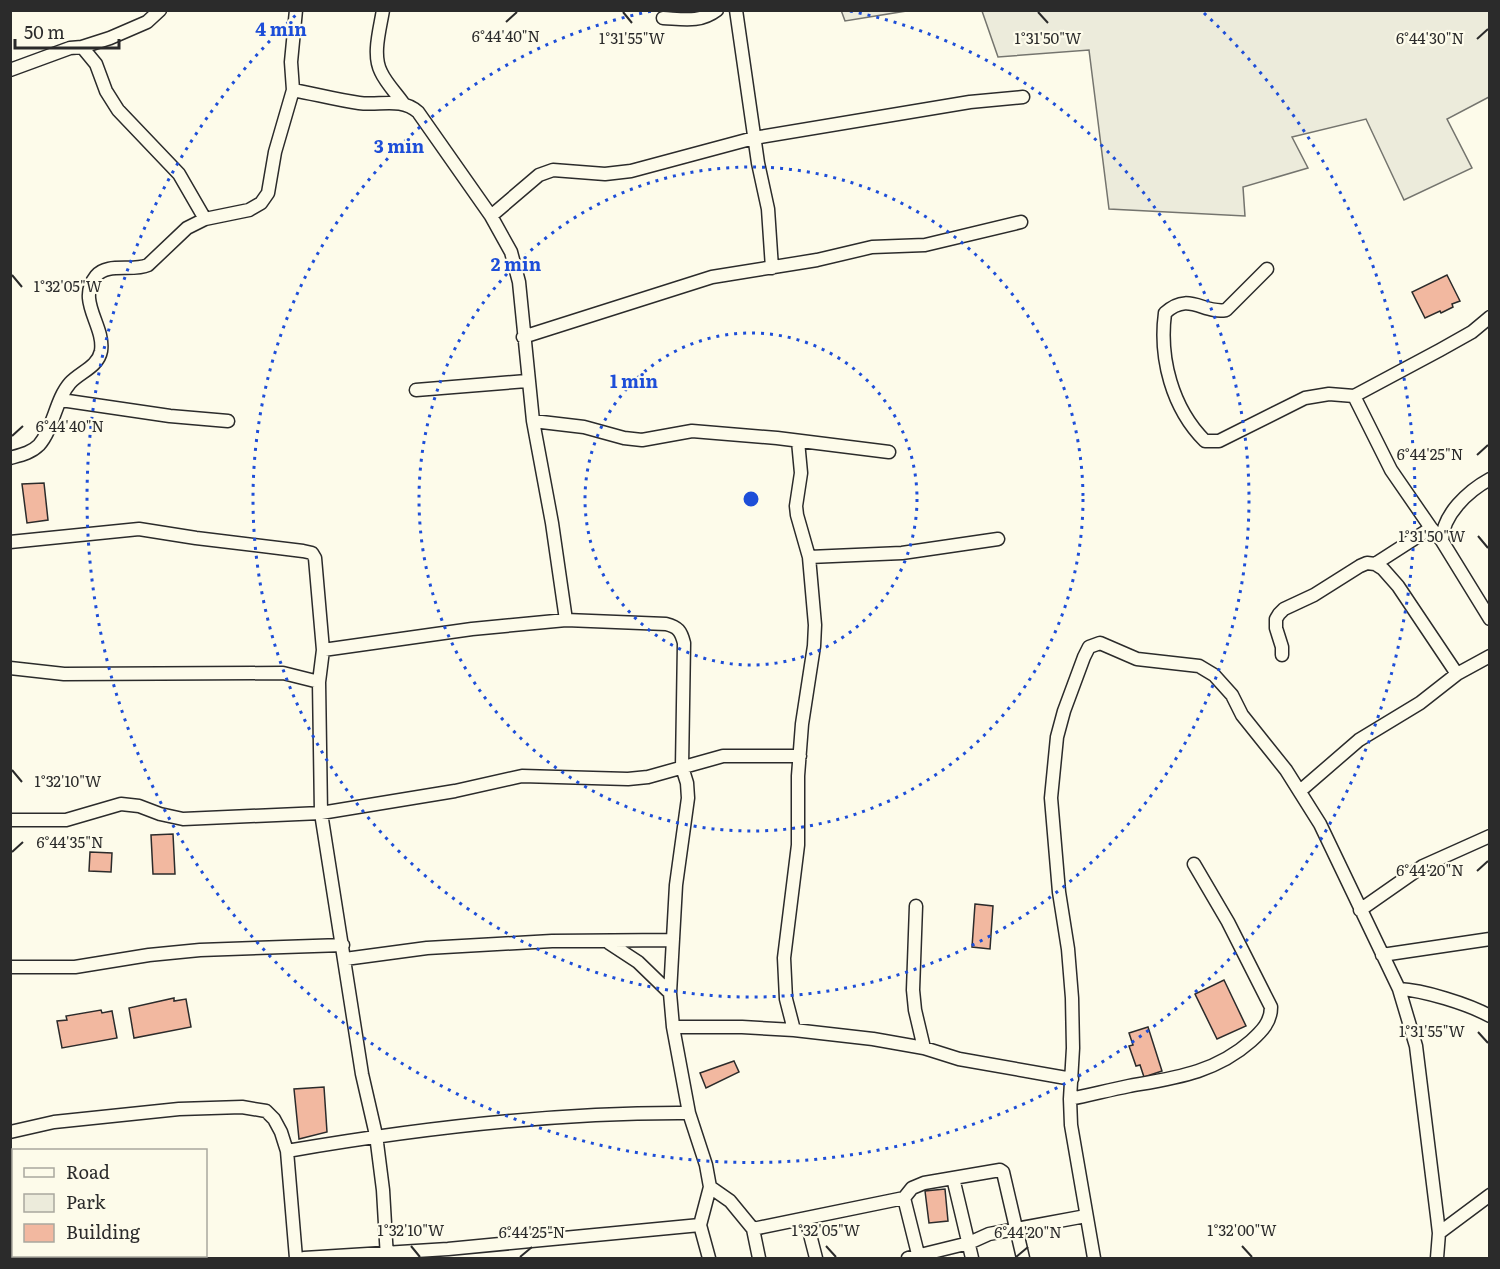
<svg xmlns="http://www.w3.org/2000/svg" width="1500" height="1269" font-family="Literata,serif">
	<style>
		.green { fill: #ecebdb; stroke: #74746e; stroke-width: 1.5 }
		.building { fill: #f2b8a0; stroke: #2b2b2b; stroke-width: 1.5 }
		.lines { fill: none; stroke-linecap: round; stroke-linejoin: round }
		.street-casing { stroke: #2b2b2b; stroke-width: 15 }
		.street { stroke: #fdfbea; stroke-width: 12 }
		.ticks { fill: none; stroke: #2b2b2b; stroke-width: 2 }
		.ring { fill: none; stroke: #1d4ed8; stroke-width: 3; stroke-dasharray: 3 6 }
		.ticks-label { font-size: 15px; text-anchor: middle; fill: #2b2b2b; stroke: #fdfbea; stroke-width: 4.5; stroke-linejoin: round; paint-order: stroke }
		.centre { fill: #1d4ed8; stroke: #fdfbea; stroke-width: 3 }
		.ring-label { font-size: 18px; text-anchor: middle; font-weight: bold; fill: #1d4ed8; stroke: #fdfbea; stroke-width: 4.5; stroke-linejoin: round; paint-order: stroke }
	</style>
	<rect width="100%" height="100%" fill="#fdfbea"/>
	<path class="green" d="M 841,10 L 906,10 L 906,11 L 845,21 Z
		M 982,11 L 1489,11 L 1489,97 L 1447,119 L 1472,168 L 1404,200 L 1366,119 L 1292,137 L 1308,168 L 1243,187 L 1245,216 L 1109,209 L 1089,50 L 998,57 Z"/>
	<path class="building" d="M 1447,275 L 1460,301 L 1452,304 L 1453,307 L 1441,313 L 1440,311 L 1425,318 L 1412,292 Z
		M 44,483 L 48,520 L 27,523 L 22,484 Z
		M 173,834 L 175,874 L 153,874 L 151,835 Z
		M 90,852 L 112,853 L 111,872 L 89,871 Z
		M 975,904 L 993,906 L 990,949 L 972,947 Z
		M 1224,980 L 1246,1026 L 1217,1039 L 1195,994 Z
		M 174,998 L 174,1001 L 186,999 L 191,1027 L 134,1038 L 129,1008 Z
		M 101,1010 L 102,1013 L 112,1011 L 117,1038 L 62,1048 L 57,1021 L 67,1020 L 66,1016 Z
		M 1148,1027 L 1162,1071 L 1144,1077 L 1140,1065 L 1136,1066 L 1129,1046 L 1133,1045 L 1129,1033 Z
		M 734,1061 L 739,1072 L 706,1088 L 700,1073 Z
		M 324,1087 L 327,1132 L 299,1139 L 294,1089 Z
		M 945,1189 L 948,1221 L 929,1223 L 925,1191 Z"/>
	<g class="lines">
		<defs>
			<path id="street" d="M 296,10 L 291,62 L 293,90 C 315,94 337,100 359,103 C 379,106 401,97 418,112 L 491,216 L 511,252 L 519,282 L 533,421 L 552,523 L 566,620
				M 383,10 C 380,29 372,55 381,72 C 386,83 396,93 403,103
				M 736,10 L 758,163 L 768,209 L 772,268
				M 663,18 C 683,19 700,23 717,10
				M 82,47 L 96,64 L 106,91 L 118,110 L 179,174 L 205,219
				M 10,70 L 70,48 L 82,47 L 110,38 L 147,22 L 160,10
				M 491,216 L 539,175 L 553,170 L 605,174 L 631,171 L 754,138 L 970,102 L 1023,97
				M 1267,269 L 1226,310 C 1203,314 1189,291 1165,313 C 1159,358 1172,408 1205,441 L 1219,441 L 1305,398 L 1329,394 L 1354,396 L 1440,350 L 1472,332 L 1490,317
				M 523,337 L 712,277 L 817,260 L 872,247 L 925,245 L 1021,222
				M 416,390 L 527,381
				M 1354,396 L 1391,470 L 1431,528 L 1442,541 L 1490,619
				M 61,400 L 170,416 L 228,421
				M 533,421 L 584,427 L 624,438 L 642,440 L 692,431 L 777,438 L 889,452
				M 10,458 C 21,455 31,453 39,445 C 54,428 55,400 70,383 C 80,372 98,367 101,351 C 105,325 76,301 96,276 C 107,262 133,272 148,265 L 187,228 L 205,219 L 249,210 L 261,203 L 268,193 L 275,152 L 293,90
				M 1442,541 C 1442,515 1468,491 1490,479
				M 10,542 L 139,529 L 196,538 L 303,551 L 312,553 L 315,558 L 323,650 L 319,682 L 321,813 L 362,1074 L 376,1135 L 383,1190 L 387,1258
				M 809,557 L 902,553 L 998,539
				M 1375,564 L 1431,528
				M 323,650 L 472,629 L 566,620 L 666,624 C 678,627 681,631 684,643 L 682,767 L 687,783 L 688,798 L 676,885 L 670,993 L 673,1027 L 689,1113 L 706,1165 L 710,1187 L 700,1225 L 709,1258
				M 1282,655 L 1282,647 L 1276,628 L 1276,619 L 1279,614 L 1284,609 L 1314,595 L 1360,566 L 1367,563 L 1375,564 L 1383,569 L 1398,586 L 1457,674
				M 10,668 L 64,674 L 283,673 L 319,682
				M 1300,791 L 1359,740 L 1420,703 L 1457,674 L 1490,656
				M 10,820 L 66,820 L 121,804 L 139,806 L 160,814 L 183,819 L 321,813 L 455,791 L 522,776 L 628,779 L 648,777 L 723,756 L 800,756
				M 916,906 L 913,990 L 915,1010 L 924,1048
				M 1360,910 L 1423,866 L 1490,836
				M 609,943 L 638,962 L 670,993
				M 1382,955 L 1490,939
				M 345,959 L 427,948 L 552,941 L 673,940
				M 10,967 L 75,967 L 149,955 L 200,950 L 343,945
				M 1399,989 C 1423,990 1468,1004 1490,1016
				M 673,1027 L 742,1027 L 794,1030 L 873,1039 L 924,1048 L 959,1059 L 1072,1079
				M 794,1030 L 786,999 L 784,958 L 798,845 L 798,776 L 802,724 L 814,646 L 815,625 L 809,557 L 797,515 L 796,506 L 801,473 L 798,441
				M 1070,1099 C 1090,1095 1109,1090 1129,1086 C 1174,1078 1215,1073 1251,1041 C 1262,1031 1271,1022 1271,1007 L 1228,922 L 1194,864
				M 10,1132 L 54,1122 L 179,1109 L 242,1107 L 266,1111 L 274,1119 L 281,1132 L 287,1151 L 296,1258
				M 287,1151 C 420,1128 554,1112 689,1113
				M 953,1178 L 972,1258
				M 710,1187 L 730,1201 L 753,1229 L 904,1198 L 912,1188 L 924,1183 L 1000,1170 L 1003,1172 L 1023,1258
				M 904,1198 L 919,1258
				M 806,1219 L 816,1258
				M 753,1229 L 759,1258
				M 1439,1233 L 1490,1195
				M 304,1258 L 448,1249 L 700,1225
				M 908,1258 L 969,1243 L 989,1234 L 1086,1216
				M 1094,1258 L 1071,1125 L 1070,1099 L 1073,1048 L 1072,998 L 1068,949 L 1059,892 L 1051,798 L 1057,737 L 1064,711 L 1084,657 L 1089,647 L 1100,643 L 1137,659 L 1199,666 L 1214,675 L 1232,695 L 1242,715 L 1286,770 L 1320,824 L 1399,989 L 1416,1046 L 1437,1216 L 1439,1233 L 1437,1258"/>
		</defs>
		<use href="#street" class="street-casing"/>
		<use href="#street" class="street"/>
	</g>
	<path class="ticks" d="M 623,12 L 632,23M 1038,12 L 1048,23M 506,22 L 517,12M 1477,39 L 1488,29M 12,275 L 22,287M 12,436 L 23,426M 1477,455 L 1488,445M 1478,536 L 1488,548M 12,770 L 22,782M 12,852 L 23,842M 1477,871 L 1488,861M 1478,1032 L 1488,1043M 411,1246 L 420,1257M 826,1246 L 836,1257M 1242,1246 L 1252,1257M 520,1257 L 532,1247M 1016,1257 L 1028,1247"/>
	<g class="ring">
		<circle cx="751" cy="499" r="166"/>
		<circle cx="751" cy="499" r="332"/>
		<path d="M850 11A498 498 0 1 1 652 11"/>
		<path d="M1204 13A664 664 0 1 1 298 13"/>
	</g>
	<g class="ticks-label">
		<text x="506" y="42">6°44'40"N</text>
		<text x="632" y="44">1°31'55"W</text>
		<text x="1048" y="44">1°31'50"W</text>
		<text x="1430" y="44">6°44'30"N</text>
		<text x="68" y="292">1°32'05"W</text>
		<text x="70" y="432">6°44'40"N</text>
		<text x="1430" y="460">6°44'25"N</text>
		<text x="1432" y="542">1°31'50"W</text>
		<text x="68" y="787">1°32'10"W</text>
		<text x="70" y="848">6°44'35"N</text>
		<text x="1430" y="876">6°44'20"N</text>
		<text x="1432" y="1037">1°31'55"W</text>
		<text x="411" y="1236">1°32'10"W</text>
		<text x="826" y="1236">1°32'05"W</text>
		<text x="1242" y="1236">1°32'00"W</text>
		<text x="532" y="1238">6°44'25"N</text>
		<text x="1028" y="1238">6°44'20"N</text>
	</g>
	<circle cx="751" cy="499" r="9" class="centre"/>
	<g class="ring-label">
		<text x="281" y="36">4 min</text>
		<text x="399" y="153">3 min</text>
		<text x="516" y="271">2 min</text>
		<text x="634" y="388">1 min</text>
	</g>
	<rect width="1500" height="1269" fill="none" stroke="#2b2b2b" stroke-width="24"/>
	<rect x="12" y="1149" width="195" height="108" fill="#fdfbea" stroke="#a9a89e" stroke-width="1.5"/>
	<rect x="24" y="1168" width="30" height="9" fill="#fdfbea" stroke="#a9a89e" stroke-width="1.5"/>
	<text x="66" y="1179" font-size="18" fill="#2b2b2b">Road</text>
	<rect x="24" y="1194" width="30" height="18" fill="#ecebdb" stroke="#a9a89e" stroke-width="1.5"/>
	<text x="66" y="1209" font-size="18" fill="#2b2b2b">Park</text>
	<rect x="24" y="1224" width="30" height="18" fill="#f2b8a0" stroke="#a9a89e" stroke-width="1.5"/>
	<text x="66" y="1239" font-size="18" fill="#2b2b2b">Building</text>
	<path d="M15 39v9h104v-9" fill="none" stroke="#2b2b2b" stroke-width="3"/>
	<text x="24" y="39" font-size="18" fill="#2b2b2b" stroke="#fdfbea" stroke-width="4.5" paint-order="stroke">50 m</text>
</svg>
